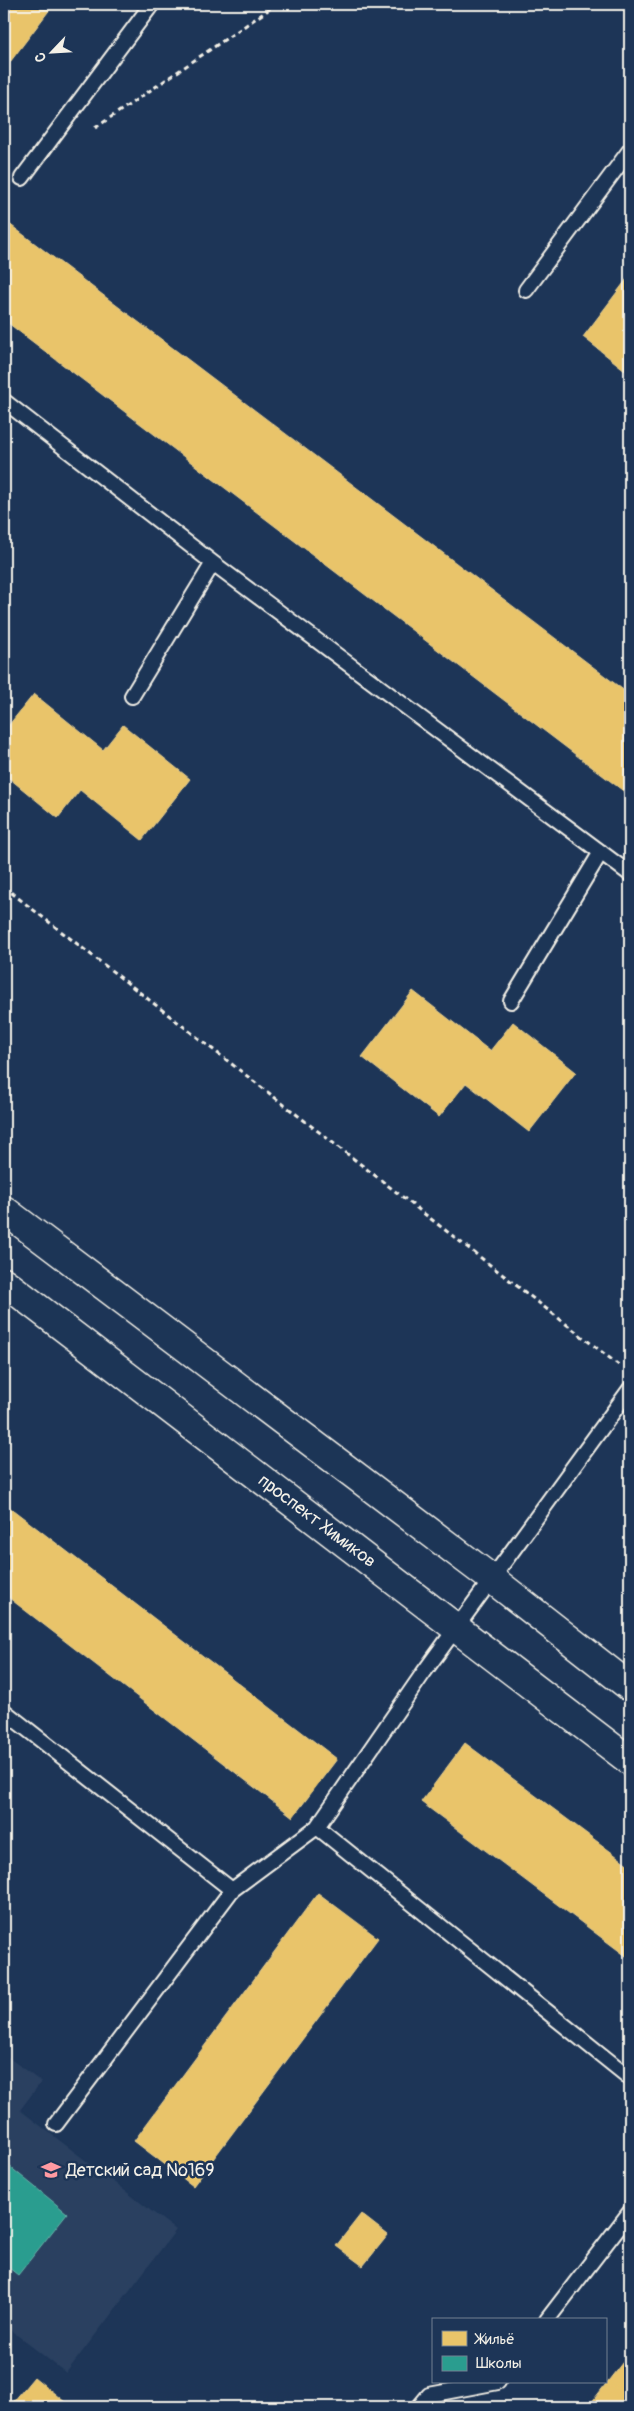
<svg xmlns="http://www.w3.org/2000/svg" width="634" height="2411" font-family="Pangolin,sans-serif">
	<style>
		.built { fill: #2a4060 }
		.homes { fill: #e9c46a; stroke: #ecd290 }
		.schools { fill: #2a9d8f; stroke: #67b6aa }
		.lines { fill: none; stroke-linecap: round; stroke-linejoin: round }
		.lane-casing { stroke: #f4f1e8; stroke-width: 18 }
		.secondary-casing { stroke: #f4f1e8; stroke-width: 31 }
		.path { stroke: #f4f1e8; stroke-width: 3; stroke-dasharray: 5 4; stroke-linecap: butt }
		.lane { stroke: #1d3557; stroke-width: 14 }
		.secondary { stroke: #1d3557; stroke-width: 28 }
		.labels { text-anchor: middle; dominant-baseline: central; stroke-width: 5; stroke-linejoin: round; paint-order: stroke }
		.street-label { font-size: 18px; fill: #f4f1e8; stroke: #1d3557 }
		.poi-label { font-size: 18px; fill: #f4f1e8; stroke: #1d3557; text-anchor: start }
	</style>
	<rect width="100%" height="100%" fill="#1d3557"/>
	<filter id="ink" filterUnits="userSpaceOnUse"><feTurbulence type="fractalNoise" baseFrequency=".02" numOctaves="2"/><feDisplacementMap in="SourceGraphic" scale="10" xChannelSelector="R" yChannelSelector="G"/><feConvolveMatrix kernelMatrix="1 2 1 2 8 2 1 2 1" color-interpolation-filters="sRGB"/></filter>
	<g filter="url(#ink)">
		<path class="built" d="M 4,2054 L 41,2082 L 20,2110 L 176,2230 L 66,2373 L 4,2325 Z"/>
		<path class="homes" d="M 4,4 L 54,4 L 4,70 Z
			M 4,220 L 630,695 L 630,796 L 4,320 Z
			M 630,275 L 630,374 L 583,337 Z
			M 34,694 L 103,750 L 123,725 L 190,779 L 142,840 L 80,790 L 58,818 L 4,774 L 4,731 Z
			M 413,991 L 490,1051 L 513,1022 L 576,1072 L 529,1132 L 466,1083 L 439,1117 L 362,1057 Z
			M 4,1503 L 337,1759 L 293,1817 L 4,1594 Z
			M 465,1743 L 630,1866 L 630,1959 L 421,1802 Z
			M 318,1893 L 378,1938 L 193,2186 L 134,2141 Z
			M 361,2214 L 388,2235 L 363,2266 L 336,2246 Z
			M 630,2353 L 630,2407 L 588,2407 Z
			M 34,2377 L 71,2407 L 9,2407 Z"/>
		<path class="schools" d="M 4,2162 L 67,2213 L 18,2275 L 4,2264 Z"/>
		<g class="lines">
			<defs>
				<path id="lane" d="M 22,178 L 152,4
					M 526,290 L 630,150
					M 4,401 L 213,563 L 630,874
					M 132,696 L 213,563
					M 511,1001 L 601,852
					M 4,1711 L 232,1890 L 317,1827 L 630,2078
					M 317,1827 L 424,1672 L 630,1389
					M 56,2124 L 232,1890
					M 547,2320 L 630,2212
					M 419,2407 L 429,2395 L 498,2382"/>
				<path id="secondary" d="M 4,1210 L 492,1579 L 630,1687
					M 4,1282 L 630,1761"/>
			</defs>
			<use href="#lane" class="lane-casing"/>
			<use href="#secondary" class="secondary-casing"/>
			<path class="path" d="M 95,128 L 277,4
				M 4,887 L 620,1366"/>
			<use href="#lane" class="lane"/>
			<use href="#secondary" class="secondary"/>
		</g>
	</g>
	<defs>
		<symbol id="school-bare" viewBox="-9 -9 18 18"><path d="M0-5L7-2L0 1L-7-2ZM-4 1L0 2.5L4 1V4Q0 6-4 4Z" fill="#ff9aa2" stroke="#1d3557" stroke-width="2.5" paint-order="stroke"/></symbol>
	</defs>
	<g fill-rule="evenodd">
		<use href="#school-bare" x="37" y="2156" width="28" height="28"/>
	</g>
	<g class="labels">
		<g class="street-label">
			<text transform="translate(317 1521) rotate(37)">проспект Химиков</text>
		</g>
		<g class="poi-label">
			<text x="66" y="2170">Детский сад №169</text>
		</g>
	</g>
	<rect width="634" height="2411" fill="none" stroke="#1d3557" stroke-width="20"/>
	<rect x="10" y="10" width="614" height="2391" fill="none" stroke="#f4f1e8" stroke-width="2" filter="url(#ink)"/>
	<rect x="432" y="2318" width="175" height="65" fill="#1d3557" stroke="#738091"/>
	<rect x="442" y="2331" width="25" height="15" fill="#e9c46a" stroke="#738091"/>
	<text x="476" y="2344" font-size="15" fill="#f4f1e8">Жильё</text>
	<rect x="442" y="2356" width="25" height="15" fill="#2a9d8f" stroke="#738091"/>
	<text x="476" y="2368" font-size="15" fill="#f4f1e8">Школы</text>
	<g transform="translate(52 52) rotate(245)" stroke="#1d3557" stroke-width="4" paint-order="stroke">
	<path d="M0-4L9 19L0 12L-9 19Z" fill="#f4f1e8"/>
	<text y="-8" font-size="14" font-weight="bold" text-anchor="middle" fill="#f4f1e8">С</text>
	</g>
</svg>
